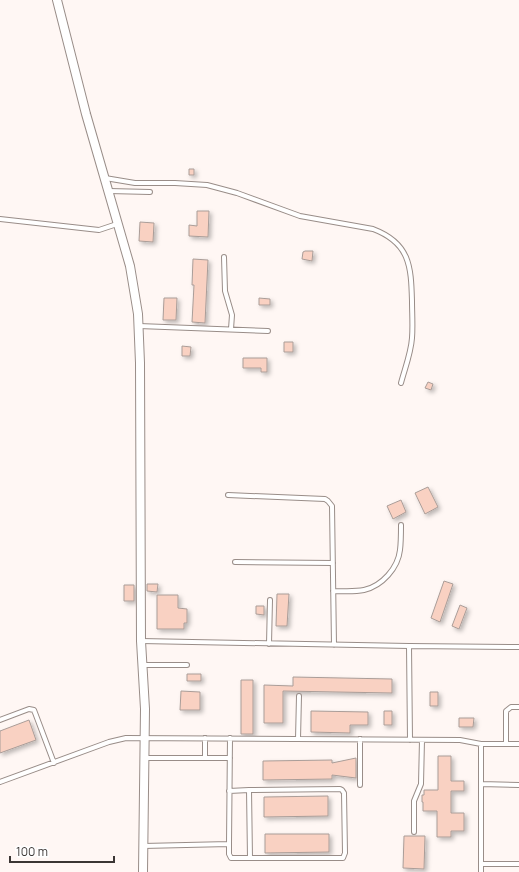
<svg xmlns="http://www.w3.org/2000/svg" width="519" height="872" font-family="Manrope,sans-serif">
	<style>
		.building { fill: #f9d1c2; stroke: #aa9d98; filter: url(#shadow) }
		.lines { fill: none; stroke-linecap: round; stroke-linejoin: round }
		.service-casing { stroke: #998d88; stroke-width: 6 }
		.minor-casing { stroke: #998d88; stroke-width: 10 }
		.service { stroke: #fff; stroke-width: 4 }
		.minor { stroke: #fff; stroke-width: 8 }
	</style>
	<defs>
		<filter id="shadow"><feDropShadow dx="2.5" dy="2.5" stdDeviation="2" flood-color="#0004"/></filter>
	</defs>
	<rect width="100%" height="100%" fill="#fff7f4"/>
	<path class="building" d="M 189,169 L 194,169 L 194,175 L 189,175 Z
		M 197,211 L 209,211 L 208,237 L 189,236 L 189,225 L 197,226 Z
		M 140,222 L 154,223 L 153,242 L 139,241 Z
		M 305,251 L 313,251 L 312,261 L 302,259 L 303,252 Z
		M 193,259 L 208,260 L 205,323 L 192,322 L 194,285 L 192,285 Z
		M 164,298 L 177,298 L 176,320 L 163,320 Z
		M 259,298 L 270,299 L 270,305 L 259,305 Z
		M 284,342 L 293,342 L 293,352 L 284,352 Z
		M 182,346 L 191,347 L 190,356 L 182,356 Z
		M 243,358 L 267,358 L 267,372 L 261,372 L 261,368 L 243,368 Z
		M 428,382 L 433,384 L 431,390 L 425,388 Z
		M 428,487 L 438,507 L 425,514 L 415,493 Z
		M 401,500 L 406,512 L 393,519 L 387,506 Z
		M 444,581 L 453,584 L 440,622 L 431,618 Z
		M 147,584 L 158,584 L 157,592 L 147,591 Z
		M 124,585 L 134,585 L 134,601 L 124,601 Z
		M 277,594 L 289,594 L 287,626 L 276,626 Z
		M 157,595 L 178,595 L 178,608 L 187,609 L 187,623 L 184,623 L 184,629 L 157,629 Z
		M 460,605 L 467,608 L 459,629 L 452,626 Z
		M 256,606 L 264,606 L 264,615 L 256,614 Z
		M 187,674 L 201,674 L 201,681 L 187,681 Z
		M 293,677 L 392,679 L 392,693 L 283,691 L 283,723 L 264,723 L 264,685 L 293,686 Z
		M 241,680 L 253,680 L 253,734 L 241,734 Z
		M 181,691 L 200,692 L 200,710 L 180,710 Z
		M 430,692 L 438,692 L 438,706 L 430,706 Z
		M 311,711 L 368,712 L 368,725 L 350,725 L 350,733 L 311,732 Z
		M 384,711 L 392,711 L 392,725 L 384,725 Z
		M 459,718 L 474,718 L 473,727 L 459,727 Z
		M 29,720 L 36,740 L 0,753 L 0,731 Z
		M 438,756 L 451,756 L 451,781 L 464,781 L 464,791 L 451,791 L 451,813 L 464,813 L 464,831 L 451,831 L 451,837 L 437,837 L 437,811 L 423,811 L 423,802 L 422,802 L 422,795 L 424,795 L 424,790 L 438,790 Z
		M 356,758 L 356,778 L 332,775 L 332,779 L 263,780 L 263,761 L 332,760 L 332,763 Z
		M 328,796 L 328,816 L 264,817 L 264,797 Z
		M 265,834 L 329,834 L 329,852 L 265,853 Z
		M 404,836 L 425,836 L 424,869 L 403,868 Z"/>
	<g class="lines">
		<defs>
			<path id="service" d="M 105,178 L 135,183 L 175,183 L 207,185 L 237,193 L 300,216 L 373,229 C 410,243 411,266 412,301 C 412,313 413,326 412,338 C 411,353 405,368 401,383
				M 109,191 L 150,192
				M 0,219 L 99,230 L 117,224
				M 224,257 L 225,291 L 232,315 L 231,329
				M 139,326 L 268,331
				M 228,495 L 325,499 L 328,501 L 332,506 L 334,645
				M 235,562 L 333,563
				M 333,591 C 344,591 354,592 364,590 C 382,586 398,568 400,550 C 401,542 401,534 401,525
				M 141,641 L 409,646 L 519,647
				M 269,644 L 270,600
				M 409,646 L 410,740
				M 143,665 L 187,665
				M 0,720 L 29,709 L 34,710 L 54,763
				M 298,739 L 299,696
				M 506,744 L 506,711 L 511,707 L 519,707
				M 144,758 L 230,758
				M 205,758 L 205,738
				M 0,782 L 109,742 L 126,738 L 460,740 L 481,744
				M 481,784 L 519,785
				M 360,785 L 360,739
				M 249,790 L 340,789 L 342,790 L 344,793 L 345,853 L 343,858 L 250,858
				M 414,832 L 414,801 L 421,784 L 422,740
				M 229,844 L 229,854 L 231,858 L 250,858 L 249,790 L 229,791
				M 143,846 L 229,844 L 230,738
				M 481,864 L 519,864
				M 481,872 L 481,744 L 519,744"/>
			<path id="minor" d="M 57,0 L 86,114 L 130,266 L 138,314 L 140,363 L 141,641 L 145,709 L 143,872"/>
		</defs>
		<use href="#service" class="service-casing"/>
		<use href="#minor" class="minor-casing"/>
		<use href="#service" class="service"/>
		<use href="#minor" class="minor"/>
	</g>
	<path d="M10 856v6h104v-6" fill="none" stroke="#3b3634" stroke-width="2"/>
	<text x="16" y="856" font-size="12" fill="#3b3634" stroke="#ffffff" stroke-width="3" paint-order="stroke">100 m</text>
</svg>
